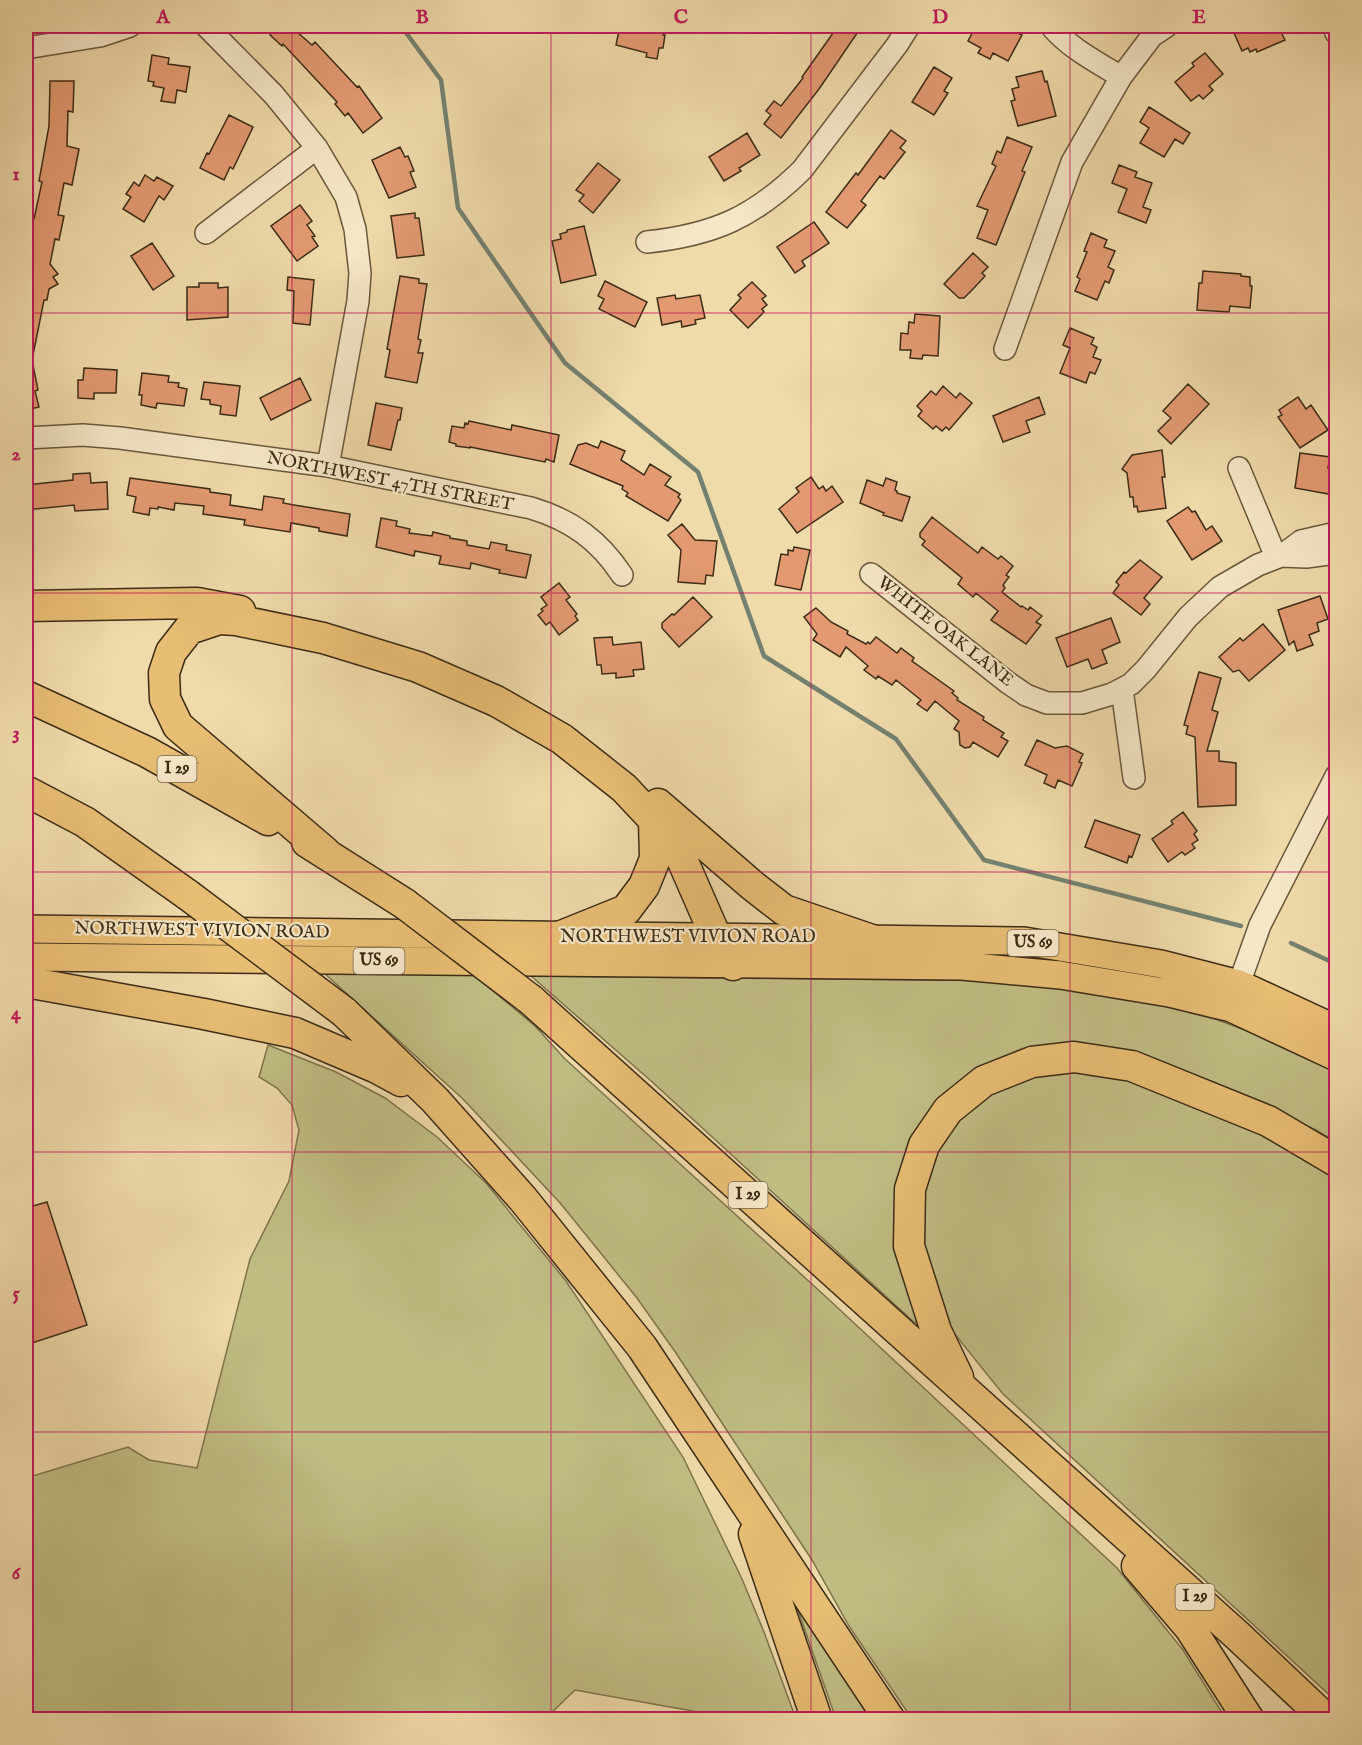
<svg xmlns="http://www.w3.org/2000/svg" width="1362" height="1745" font-family="'IM FELL English',serif">
	<style>
		.green { fill: #c0bd83; stroke: #7e744c; stroke-width: 1.5 }
		.lines { fill: none; stroke-linecap: round; stroke-linejoin: round }
		.stream { stroke: #748171; stroke-width: 4.5 }
		.building { fill: #e39a71; stroke: #3c2c16; stroke-width: 1.5 }
		.minor-casing { stroke: #69583b; stroke-width: 24 }
		.major-casing { stroke: #3c2c16; stroke-width: 30 }
		.highway-casing { stroke: #3c2c16; stroke-width: 33 }
		.minor { stroke: #f5e7c7; stroke-width: 21 }
		.major { stroke: #e8bd74; stroke-width: 27 }
		.highway { stroke: #e8bd74; stroke-width: 30 }
		.highway-bridge-casing { stroke: #3c2c16; stroke-width: 33; stroke-linecap: butt }
		.highway-bridge { stroke: #e8bd74; stroke-width: 30 }
		.grid { fill: none; stroke: #c2185b; stroke-width: 1.5; stroke-opacity: 0.55 }
		.labels { text-anchor: middle; dominant-baseline: central; stroke-width: 4.5; stroke-linejoin: round; paint-order: stroke }
		.shield { fill: #f5e7c7; stroke: #74644b; stroke-width: 1.5 }
		.shield-label { font-size: 16px; font-weight: bold; fill: #3c2c16 }
		.street-label { font-size: 18px; fill: #3c2c16; stroke: #f5e7c7 }
		.neatline { fill: none; stroke: #c2185b; stroke-width: 2 }
		.grid-label { font-size: 20px; text-anchor: middle; font-weight: bold; fill: #c2185b }
	</style>
	<rect width="100%" height="100%" fill="#efdaa9"/>
	<filter id="stains"><feTurbulence type="fractalNoise" baseFrequency=".00333" numOctaves="4"/><feColorMatrix values="0 0 0 0 .2 0 0 0 0 .09 0 0 0 0 .02 0 0 0 .5 -.17"/></filter>
	<radialGradient id="worn" r=".72"><stop offset=".6" stop-color="#630" stop-opacity="0"/><stop offset="1" stop-color="#630" stop-opacity=".3"/></radialGradient>
	<path class="green" d="M 324,973 L 472,973 L 535,1026 L 565,1059 L 825,1296 L 1117,1568 L 1183,1650 L 1226,1719 L 912,1719 L 849,1626 L 812,1560 L 676,1353 L 637,1298 L 561,1204 L 463,1099 Z
		M 531,976 L 1019,981 L 1142,1000 L 1215,1019 L 1299,1050 L 1336,1069 L 1336,1142 L 1316,1130 L 1219,1089 L 1052,1049 L 921,1133 L 920,1317 L 915,1323 L 650,1080 Z
		M 268,1045 L 336,1072 L 385,1098 L 437,1137 L 486,1183 L 566,1281 L 683,1457 L 742,1579 L 764,1632 L 796,1719 L 707,1719 L 698,1712 L 575,1690 L 545,1719 L 26,1719 L 26,1478 L 128,1447 L 149,1460 L 197,1468 L 250,1259 L 289,1181 L 299,1130 L 292,1105 L 277,1088 L 259,1077 Z
		M 1064,1069 L 1105,1073 L 1157,1087 L 1277,1138 L 1336,1173 L 1336,1701 L 1003,1394 L 949,1327 L 919,1243 L 925,1170 L 965,1111 L 1013,1080 Z
		M 799,1613 L 805,1617 L 871,1719 L 836,1719 Z"/>
	<g class="lines">
		<path class="stream" d="M 401,26 L 441,80 L 458,208 L 565,363 L 698,472 L 764,656 L 896,739 L 984,860 L 1241,926
			M 1291,943 L 1336,964"/>
	</g>
	<path class="building" d="M 278,26 L 290,26 L 312,45 L 315,42 L 357,87 L 359,86 L 382,118 L 363,133 L 348,113 L 345,116 L 335,104 L 337,102 L 283,44 L 282,46 L 270,35 Z
		M 620,26 L 664,26 L 663,35 L 665,35 L 663,48 L 659,48 L 657,59 L 646,57 L 647,53 L 616,45 Z
		M 838,26 L 862,26 L 819,89 L 781,138 L 764,124 L 771,115 L 766,111 L 774,101 L 781,106 L 803,78 L 802,77 Z
		M 976,26 L 1004,26 L 1022,35 L 1008,61 L 993,53 L 990,59 L 978,53 L 981,48 L 968,41 Z
		M 1251,26 L 1278,26 L 1285,40 L 1257,52 L 1256,49 L 1250,52 L 1248,48 L 1242,51 L 1234,33 Z
		M 1205,53 L 1223,74 L 1209,86 L 1213,90 L 1203,99 L 1199,95 L 1191,101 L 1175,82 L 1194,66 L 1192,63 Z
		M 152,55 L 169,58 L 168,64 L 190,67 L 186,92 L 177,90 L 175,103 L 161,101 L 164,88 L 153,86 L 154,82 L 148,81 Z
		M 934,67 L 952,78 L 944,91 L 948,93 L 934,115 L 912,102 Z
		M 1042,71 L 1045,82 L 1047,81 L 1056,116 L 1018,126 L 1011,101 L 1015,100 L 1012,89 L 1019,87 L 1016,77 Z
		M 50,81 L 74,81 L 73,112 L 68,111 L 67,146 L 79,149 L 72,185 L 64,183 L 58,215 L 64,216 L 59,240 L 55,239 L 50,264 L 58,274 L 53,277 L 58,284 L 49,289 L 47,300 L 44,300 L 32,360 L 38,390 L 35,391 L 39,407 L 26,410 L 26,261 L 31,234 L 28,233 L 31,219 L 34,219 L 42,182 L 39,181 L 49,126 Z
		M 1149,107 L 1190,133 L 1183,144 L 1175,139 L 1164,157 L 1140,143 L 1149,128 L 1140,122 Z
		M 229,115 L 253,127 L 233,169 L 230,167 L 224,180 L 200,168 L 207,153 L 209,154 Z
		M 891,130 L 906,141 L 900,148 L 905,152 L 884,179 L 880,176 L 861,201 L 866,205 L 847,228 L 826,212 L 856,173 L 858,175 Z
		M 747,133 L 760,155 L 739,168 L 741,171 L 724,181 L 709,157 Z
		M 1007,137 L 1032,147 L 1022,171 L 1025,172 L 996,245 L 977,238 L 988,210 L 977,206 L 996,166 L 992,164 L 997,151 L 1001,153 Z
		M 400,147 L 405,157 L 408,156 L 414,171 L 410,172 L 416,187 L 389,198 L 372,160 Z
		M 598,163 L 620,180 L 593,213 L 579,201 L 584,195 L 576,190 Z
		M 1119,165 L 1137,172 L 1135,177 L 1152,183 L 1143,207 L 1151,210 L 1146,223 L 1118,212 L 1127,189 L 1112,183 Z
		M 145,175 L 154,181 L 157,177 L 173,186 L 164,200 L 159,196 L 144,222 L 123,209 L 131,197 L 126,194 L 134,182 L 139,186 Z
		M 300,205 L 312,221 L 307,225 L 315,236 L 312,237 L 318,246 L 297,261 L 271,226 Z
		M 415,213 L 415,218 L 419,218 L 424,255 L 397,258 L 391,216 Z
		M 814,222 L 829,243 L 802,261 L 805,266 L 795,273 L 777,247 Z
		M 584,226 L 596,275 L 561,283 L 552,241 L 561,239 L 560,234 L 567,232 L 567,230 Z
		M 1091,233 L 1107,240 L 1104,247 L 1115,251 L 1108,267 L 1114,270 L 1109,283 L 1105,281 L 1097,300 L 1075,291 L 1080,279 L 1077,277 L 1087,252 L 1084,251 Z
		M 152,243 L 174,276 L 153,290 L 131,256 Z
		M 973,253 L 988,267 L 982,273 L 985,276 L 974,288 L 964,298 L 959,298 L 944,284 Z
		M 1203,271 L 1241,274 L 1241,276 L 1250,277 L 1250,286 L 1252,286 L 1250,308 L 1230,306 L 1229,312 L 1197,310 L 1199,283 L 1202,283 Z
		M 400,276 L 419,279 L 419,283 L 427,284 L 418,339 L 421,340 L 418,353 L 423,353 L 417,383 L 385,377 L 390,350 L 387,349 Z
		M 288,277 L 314,280 L 310,325 L 293,323 L 294,291 L 287,290 Z
		M 605,281 L 647,302 L 635,327 L 599,309 L 604,299 L 598,296 Z
		M 752,282 L 766,296 L 762,299 L 767,305 L 762,309 L 764,312 L 748,328 L 730,310 L 741,298 L 738,295 Z
		M 199,283 L 218,283 L 218,288 L 228,287 L 228,317 L 187,320 L 187,287 L 199,287 Z
		M 675,295 L 676,299 L 700,295 L 705,318 L 695,320 L 696,324 L 682,327 L 681,321 L 662,325 L 657,298 Z
		M 915,314 L 940,316 L 938,356 L 923,355 L 922,359 L 910,358 L 911,350 L 900,350 L 901,333 L 908,334 L 909,322 L 914,323 Z
		M 1070,328 L 1094,338 L 1091,344 L 1097,347 L 1093,357 L 1101,360 L 1095,374 L 1090,372 L 1086,383 L 1060,373 L 1070,348 L 1063,345 Z
		M 84,368 L 117,370 L 116,393 L 94,393 L 94,399 L 78,398 L 78,380 L 83,380 Z
		M 142,373 L 169,376 L 168,382 L 179,383 L 178,387 L 187,389 L 184,406 L 157,403 L 156,408 L 141,405 L 142,395 L 139,395 Z
		M 300,378 L 311,400 L 271,420 L 260,398 Z
		M 204,382 L 240,386 L 236,416 L 220,414 L 221,406 L 210,404 L 210,400 L 201,399 Z
		M 1188,384 L 1209,404 L 1171,444 L 1158,431 L 1171,418 L 1163,411 Z
		M 943,386 L 956,398 L 960,393 L 972,403 L 949,430 L 946,427 L 942,431 L 936,426 L 933,429 L 918,416 L 922,411 L 917,406 L 931,391 L 936,395 Z
		M 1039,397 L 1045,414 L 1026,421 L 1030,432 L 1003,442 L 993,416 Z
		M 1298,397 L 1306,409 L 1311,405 L 1328,430 L 1300,448 L 1278,417 L 1282,415 L 1279,410 Z
		M 376,403 L 402,408 L 400,420 L 398,420 L 391,450 L 368,445 Z
		M 469,421 L 511,430 L 512,425 L 559,435 L 554,462 L 546,459 L 545,462 L 470,447 L 470,448 L 456,446 L 456,444 L 449,442 L 452,426 L 464,428 L 465,423 L 468,424 Z
		M 601,441 L 625,451 L 621,460 L 644,475 L 650,464 L 671,477 L 665,485 L 680,494 L 678,497 L 681,500 L 668,521 L 626,496 L 628,493 L 622,489 L 623,486 L 570,464 L 578,445 L 586,443 L 598,448 Z
		M 1162,450 L 1165,477 L 1162,477 L 1166,508 L 1138,512 L 1137,506 L 1134,507 L 1133,497 L 1130,497 L 1127,473 L 1122,469 L 1132,455 Z
		M 1300,453 L 1330,457 L 1328,468 L 1336,469 L 1334,495 L 1295,488 Z
		M 90,473 L 91,483 L 107,482 L 108,509 L 75,511 L 74,505 L 26,510 L 26,485 L 73,480 L 73,474 Z
		M 811,477 L 819,489 L 823,486 L 826,491 L 832,486 L 843,502 L 797,533 L 779,509 L 799,492 L 796,488 Z
		M 130,478 L 210,489 L 210,492 L 231,495 L 230,505 L 262,510 L 264,496 L 284,499 L 283,503 L 294,505 L 350,514 L 347,536 L 319,531 L 319,528 L 291,523 L 290,532 L 244,525 L 245,520 L 203,514 L 204,506 L 175,503 L 174,510 L 158,507 L 158,509 L 150,508 L 149,515 L 133,512 L 136,497 L 127,495 Z
		M 886,478 L 897,482 L 895,490 L 897,491 L 897,493 L 910,497 L 902,521 L 883,515 L 884,513 L 860,503 L 867,480 L 883,486 Z
		M 1188,507 L 1192,512 L 1195,511 L 1206,530 L 1212,526 L 1222,541 L 1192,560 L 1167,521 Z
		M 932,517 L 978,553 L 982,547 L 998,559 L 1001,556 L 1013,566 L 1006,575 L 1009,577 L 1003,585 L 1005,588 L 1002,592 L 1021,607 L 1022,606 L 1028,610 L 1030,607 L 1042,616 L 1036,622 L 1041,625 L 1026,644 L 991,620 L 998,611 L 976,593 L 973,597 L 958,584 L 962,578 L 922,545 L 925,541 L 920,537 L 920,533 Z
		M 381,518 L 397,521 L 396,526 L 410,529 L 409,533 L 432,536 L 433,532 L 450,536 L 450,538 L 467,541 L 467,545 L 489,549 L 491,542 L 507,545 L 506,550 L 531,555 L 526,578 L 499,573 L 500,570 L 471,563 L 470,569 L 439,564 L 441,556 L 415,551 L 414,556 L 376,547 Z
		M 682,524 L 695,540 L 717,541 L 713,576 L 706,575 L 705,584 L 678,582 L 681,550 L 668,535 Z
		M 794,547 L 810,550 L 801,590 L 775,585 L 781,554 L 788,555 L 788,550 L 793,551 Z
		M 1140,560 L 1162,577 L 1144,598 L 1150,604 L 1141,615 L 1113,593 L 1119,585 L 1116,582 L 1124,572 L 1126,573 Z
		M 559,583 L 570,597 L 566,600 L 577,614 L 575,616 L 578,620 L 559,635 L 550,622 L 546,625 L 538,615 L 543,611 L 541,609 L 547,605 L 541,597 Z
		M 1320,596 L 1328,619 L 1317,623 L 1319,631 L 1309,635 L 1313,645 L 1297,651 L 1294,641 L 1289,645 L 1278,610 Z
		M 693,597 L 712,617 L 679,647 L 662,628 L 662,623 L 672,614 L 674,615 Z
		M 816,608 L 831,622 L 848,631 L 847,634 L 866,644 L 868,642 L 870,644 L 876,637 L 897,653 L 901,648 L 914,658 L 912,661 L 954,691 L 952,693 L 958,698 L 957,700 L 984,717 L 983,720 L 1004,733 L 1001,737 L 1008,741 L 998,757 L 973,742 L 970,747 L 965,748 L 960,745 L 959,732 L 954,729 L 959,721 L 935,701 L 927,711 L 917,704 L 921,700 L 896,680 L 892,685 L 878,676 L 876,679 L 864,670 L 868,666 L 846,647 L 840,657 L 813,640 L 817,634 L 804,617 Z
		M 1111,618 L 1120,642 L 1102,650 L 1107,663 L 1092,669 L 1088,659 L 1067,667 L 1056,638 Z
		M 1263,624 L 1285,650 L 1249,681 L 1239,670 L 1233,672 L 1219,657 L 1240,638 L 1243,641 Z
		M 612,637 L 613,645 L 641,642 L 644,669 L 633,670 L 634,676 L 616,678 L 616,673 L 602,674 L 601,665 L 597,665 L 594,638 Z
		M 1199,672 L 1221,678 L 1212,710 L 1218,712 L 1207,751 L 1219,751 L 1219,761 L 1236,763 L 1236,805 L 1198,807 L 1195,737 L 1186,734 L 1188,726 L 1184,725 Z
		M 1037,740 L 1055,748 L 1067,746 L 1083,754 L 1079,762 L 1082,763 L 1072,786 L 1058,780 L 1055,788 L 1044,783 L 1047,775 L 1025,765 Z
		M 1183,812 L 1197,831 L 1194,834 L 1198,840 L 1192,844 L 1195,848 L 1185,855 L 1182,852 L 1168,862 L 1152,839 L 1173,824 L 1171,821 Z
		M 1095,820 L 1140,835 L 1132,857 L 1129,856 L 1127,863 L 1085,847 Z
		M 47,1202 L 87,1325 L 26,1345 L 26,1208 Z"/>
	<g class="lines">
		<defs>
			<path id="minor" d="M 206,26 L 274,95 L 317,148 L 346,197 L 355,229 L 360,273 L 358,301 L 328,466
				M 1051,26 C 1069,48 1097,62 1121,77
				M 1334,26 L 1336,33
				M 26,48 L 100,36 L 130,26
				M 206,233 L 317,148
				M 647,242 C 714,235 754,217 802,170 L 897,45 L 909,26
				M 1005,349 L 1072,162 L 1121,77 L 1152,36 L 1167,26
				M 26,438 L 83,435 L 120,438 L 328,466 L 531,508 C 571,520 599,540 622,575
				M 1239,468 L 1276,557
				M 1281,556 L 1306,557 L 1336,553
				M 871,574 L 1007,682 L 1026,695 L 1047,703 L 1082,703 L 1112,694 L 1131,684 L 1146,669 L 1188,617 L 1220,587 L 1258,565 L 1281,556 L 1301,541 L 1336,533
				M 1122,689 L 1134,778
				M 1234,998 L 1260,925 L 1336,776"/>
			<path id="major" d="M 26,929 L 1024,941 L 1161,964 L 1239,984 L 1336,1029
				M 26,957 L 962,966 L 1060,975 L 1169,993 L 1231,1008 L 1336,1057"/>
			<path id="highway" d="M 26,606 L 197,603 L 240,611
				M 26,696 L 147,752 L 268,820
				M 26,791 L 85,822 L 188,895
				M 658,804 L 753,886 L 784,910 L 869,939
				M 307,842 L 405,904
				M 325,852 L 178,726 L 165,699 L 164,673 L 171,652 L 189,629 L 219,619 L 236,620 L 323,638 L 418,667 L 496,701 L 562,739 L 624,788 L 654,820 L 681,857 L 716,937 L 733,965
				M 559,937 L 626,910 L 644,886 L 655,859 L 654,820
				M 26,982 L 204,1014 L 295,1033 L 377,1068 L 401,1081
				M 531,1000 L 1238,1636 L 1327,1720
				M 344,1012 L 435,1100 L 523,1199 L 642,1347 L 890,1720
				M 958,1377 L 936,1331 L 909,1246 L 910,1189 L 924,1145 L 948,1110 L 984,1081 L 1032,1062 L 1074,1057 L 1132,1066 L 1268,1121 L 1336,1161
				M 754,1534 L 817,1720
				M 1137,1566 L 1190,1628 L 1249,1720"/>
		</defs>
		<use href="#minor" class="minor-casing"/>
		<use href="#major" class="major-casing"/>
		<use href="#highway" class="highway-casing"/>
		<use href="#minor" class="minor"/>
		<use href="#major" class="major"/>
		<use href="#highway" class="highway"/>
		<defs>
			<path id="highway-bridge" d="M 188,895 L 344,1012
				M 405,904 L 531,1000"/>
		</defs>
		<use href="#highway-bridge" class="highway-bridge-casing"/>
		<use href="#highway-bridge" class="highway-bridge"/>
	</g>
	<path class="grid" d="M 292,26 L 292,1720M 551,26 L 551,1720M 811,26 L 811,1720M 1070,26 L 1070,1720M 26,313 L 1336,313M 26,593 L 1336,593M 26,872 L 1336,872M 26,1152 L 1336,1152M 26,1432 L 1336,1432"/>
	<g class="labels">
		<g class="shield">
			<rect x="157.5" y="756" width="39" height="26" rx="4.5"/>
			<rect x="1007.5" y="930" width="51" height="26" rx="4.5"/>
			<rect x="353.5" y="948" width="51" height="26" rx="4.5"/>
			<rect x="728.5" y="1182" width="39" height="26" rx="4.5"/>
			<rect x="1175.5" y="1584" width="39" height="26" rx="4.5"/>
		</g>
		<g class="shield-label">
			<text x="177" y="769">I 29</text>
			<text x="1033" y="943">US 69</text>
			<text x="379" y="961">US 69</text>
			<text x="748" y="1195">I 29</text>
			<text x="1195" y="1597">I 29</text>
		</g>
		<g class="street-label">
			<text transform="translate(390 482) rotate(11)">NORTHWEST 47TH STREET</text>
			<text transform="translate(945 632) rotate(38)">WHITE OAK LANE</text>
			<text transform="translate(202 931) rotate(1)">NORTHWEST VIVION ROAD</text>
			<text x="688" y="937">NORTHWEST VIVION ROAD</text>
		</g>
	</g>
	<rect width="1362" height="1745" fill="none" stroke="#efdaa9" stroke-width="66"/>
	<rect x="33" y="33" width="1296" height="1679" class="neatline"/>
	<g class="grid-label">
		<text x="163" y="23">A</text>
		<text x="422" y="23">B</text>
		<text x="681" y="23">C</text>
		<text x="940" y="23">D</text>
		<text x="1199" y="23">E</text>
		<text x="16" y="180">1</text>
		<text x="16" y="460">2</text>
		<text x="16" y="739">3</text>
		<text x="16" y="1019">4</text>
		<text x="16" y="1299">5</text>
		<text x="16" y="1579">6</text>
	</g>
	<rect width="100%" height="100%" filter="url(#stains)"/>
	<rect width="100%" height="100%" fill="url(#worn)"/>
</svg>
